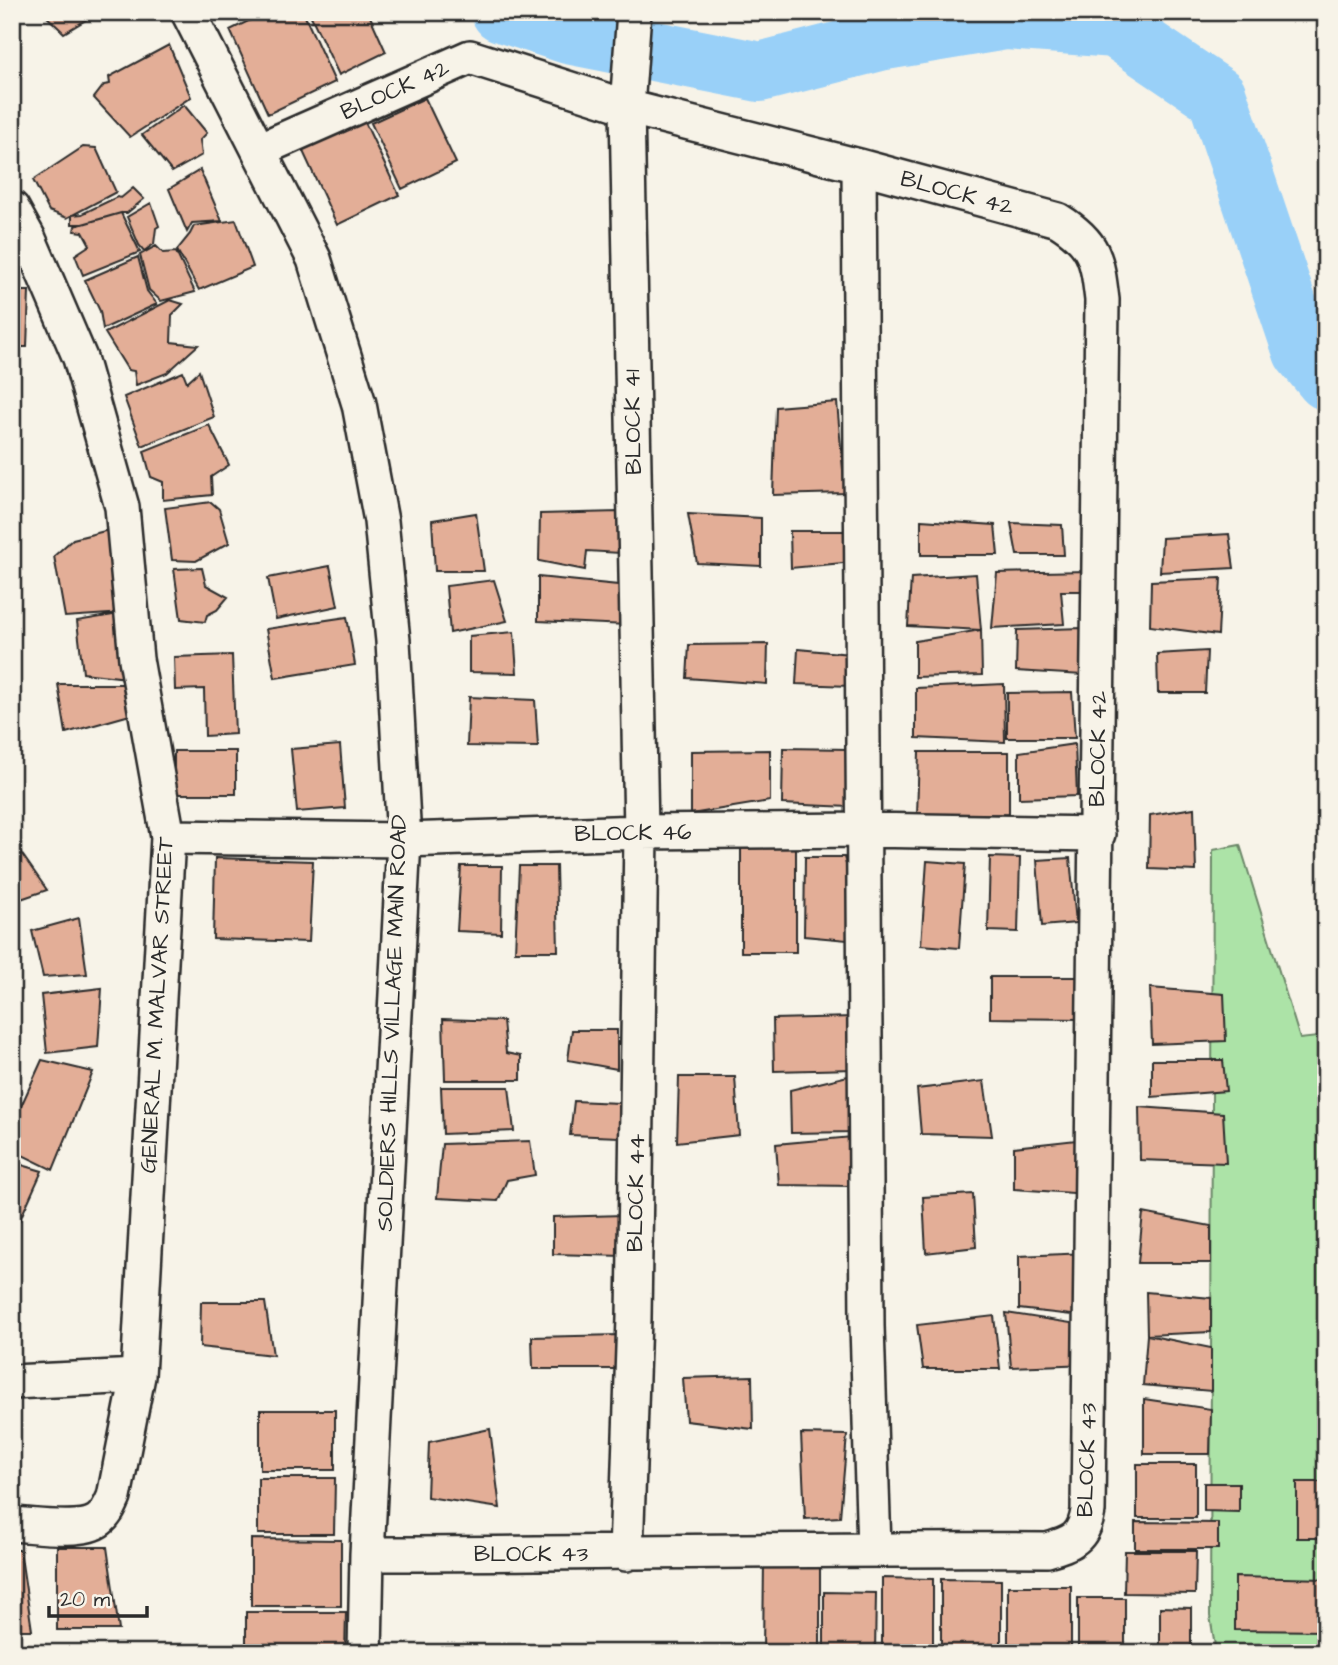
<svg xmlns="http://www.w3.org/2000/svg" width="1338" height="1665" font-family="'Architects Daughter',sans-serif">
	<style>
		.green { fill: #ace3a7; stroke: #6c8769; stroke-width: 2 }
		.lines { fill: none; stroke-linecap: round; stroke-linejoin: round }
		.river { stroke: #99d0f8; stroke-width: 60 }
		.building { fill: #e3ae97; stroke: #2b2b2b; stroke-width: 2 }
		.minor-casing { stroke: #2b2b2b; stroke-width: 38 }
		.minor { stroke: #f7f3e8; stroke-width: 33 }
		.labels { text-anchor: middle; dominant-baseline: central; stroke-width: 7; stroke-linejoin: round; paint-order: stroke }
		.street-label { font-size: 23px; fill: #2b2b2b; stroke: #f7f3e8 }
	</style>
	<rect width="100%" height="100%" fill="#f7f3e8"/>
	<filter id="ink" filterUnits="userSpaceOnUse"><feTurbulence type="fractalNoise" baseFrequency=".0143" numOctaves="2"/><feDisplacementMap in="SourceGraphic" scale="14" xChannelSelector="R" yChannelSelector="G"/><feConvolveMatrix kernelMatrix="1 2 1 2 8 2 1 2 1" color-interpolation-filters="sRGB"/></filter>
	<g filter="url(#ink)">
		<path class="green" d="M 1240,845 L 1300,1039 L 1326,1036 L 1326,1653 L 1311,1653 L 1311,1647 L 1216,1652 L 1210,1616 L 1213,850 Z"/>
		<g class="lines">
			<path class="river" d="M 501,12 L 568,34 L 760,72 L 880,41 L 1006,20 L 1116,28 L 1217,96 L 1303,352 L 1326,380"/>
		</g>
		<path class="building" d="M 42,12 L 99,12 L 64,33 Z
			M 267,12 L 303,12 L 335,82 L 268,114 L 230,30 Z
			M 309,12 L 368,12 L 386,52 L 339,75 Z
			M 169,45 L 191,97 L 130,137 L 94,98 L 104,85 L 110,84 L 109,77 Z
			M 425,98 L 456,163 L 402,189 L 371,123 Z
			M 184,105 L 207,133 L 200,140 L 202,155 L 172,172 L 142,135 Z
			M 363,118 L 399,195 L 337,225 L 301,147 Z
			M 83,147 L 96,148 L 116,192 L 67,218 L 49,211 L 33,180 Z
			M 200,170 L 222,221 L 192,223 L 187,232 L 169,189 Z
			M 133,188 L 144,199 L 127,213 L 121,213 L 83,224 L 72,224 L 72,215 L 82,214 L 117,197 L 121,198 Z
			M 151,203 L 159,226 L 156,228 L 154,244 L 144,251 L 139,245 L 127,217 Z
			M 121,213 L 140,252 L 83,275 L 75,255 L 90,245 L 83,232 L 74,231 L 75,226 Z
			M 236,220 L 253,267 L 199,290 L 177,250 L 190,234 L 194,226 Z
			M 156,246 L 163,253 L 176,252 L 195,292 L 161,301 L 149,290 L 140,255 Z
			M 138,257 L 147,291 L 157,304 L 103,329 L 100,311 L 85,280 Z
			M 12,291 L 29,291 L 27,347 L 12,347 Z
			M 170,300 L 183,304 L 172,315 L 171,342 L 198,345 L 167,373 L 136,385 L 134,371 L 128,370 L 105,333 Z
			M 199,371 L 214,417 L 142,446 L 124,397 L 183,372 L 187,382 Z
			M 837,402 L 845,493 L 773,495 L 776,407 Z
			M 209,425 L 229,465 L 211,477 L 212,495 L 163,500 L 163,482 L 151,477 L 144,451 Z
			M 211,502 L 219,509 L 229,543 L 196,561 L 172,560 L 165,508 Z
			M 619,512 L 620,553 L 587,551 L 585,570 L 539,561 L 540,514 Z
			M 476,513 L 484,571 L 435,571 L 432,520 Z
			M 688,514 L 761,518 L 761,566 L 697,563 Z
			M 921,520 L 995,525 L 998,555 L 921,555 Z
			M 1011,523 L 1062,525 L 1064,555 L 1017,555 Z
			M 109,530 L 124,613 L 65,617 L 54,556 L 73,539 Z
			M 790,531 L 853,531 L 853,562 L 791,568 Z
			M 1229,534 L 1234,568 L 1160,572 L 1162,538 Z
			M 330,566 L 338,606 L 276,619 L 268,578 Z
			M 202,568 L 206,585 L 228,597 L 217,610 L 207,615 L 205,622 L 181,619 L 174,569 Z
			M 1086,571 L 1085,591 L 1061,591 L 1064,624 L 992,628 L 997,573 Z
			M 976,574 L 981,630 L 908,626 L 911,578 Z
			M 538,577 L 628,586 L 627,625 L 538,621 Z
			M 1221,578 L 1218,635 L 1150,626 L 1151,581 Z
			M 494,580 L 507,621 L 450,633 L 446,586 Z
			M 131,612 L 137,679 L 83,673 L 77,621 Z
			M 347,617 L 355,665 L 275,678 L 266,629 Z
			M 1083,628 L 1083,675 L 1016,671 L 1017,630 Z
			M 981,630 L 982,675 L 915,677 L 915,641 Z
			M 514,632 L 517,673 L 469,672 L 469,636 Z
			M 768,644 L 767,684 L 687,678 L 689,645 Z
			M 798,649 L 850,654 L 850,686 L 796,684 Z
			M 1207,651 L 1205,693 L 1158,693 L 1157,654 Z
			M 232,655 L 235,734 L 205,736 L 204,689 L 175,690 L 174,657 Z
			M 58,684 L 126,684 L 137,713 L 66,733 Z
			M 1004,684 L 1005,742 L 916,738 L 916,688 Z
			M 1072,692 L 1075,738 L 1007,738 L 1007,693 Z
			M 469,697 L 535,700 L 538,747 L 467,746 Z
			M 1075,744 L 1077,796 L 1019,798 L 1019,752 Z
			M 340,745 L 345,808 L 297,812 L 291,749 Z
			M 783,748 L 850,749 L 850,807 L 782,804 Z
			M 770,750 L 770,801 L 691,814 L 691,751 Z
			M 174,751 L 236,751 L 236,794 L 174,794 Z
			M 919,752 L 1009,752 L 1009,814 L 917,816 Z
			M 1194,808 L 1196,871 L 1149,869 L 1150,815 Z
			M 12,840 L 47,890 L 12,902 Z
			M 796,846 L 796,952 L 741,952 L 741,848 Z
			M 805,857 L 844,857 L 849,876 L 847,940 L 804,936 Z
			M 990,857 L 1020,858 L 1018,932 L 988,931 Z
			M 215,858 L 313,861 L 309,942 L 213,939 Z
			M 1070,858 L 1076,923 L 1042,926 L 1037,860 Z
			M 927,861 L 965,864 L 959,948 L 921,945 Z
			M 461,866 L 502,866 L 501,933 L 457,931 Z
			M 519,866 L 556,866 L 558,951 L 515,951 Z
			M 79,918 L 87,974 L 43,977 L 32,931 Z
			M 990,977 L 1082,977 L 1082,1019 L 990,1018 Z
			M 102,988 L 98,1047 L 47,1053 L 41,995 Z
			M 1150,988 L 1224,994 L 1226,1041 L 1152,1044 Z
			M 853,1017 L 854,1069 L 774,1071 L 773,1019 Z
			M 443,1019 L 503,1021 L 506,1053 L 521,1056 L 521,1080 L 445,1080 Z
			M 572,1030 L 617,1030 L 617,1069 L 568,1060 Z
			M 42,1060 L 93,1072 L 53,1170 L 12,1150 L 12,1126 Z
			M 1152,1060 L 1223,1060 L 1226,1091 L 1152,1097 Z
			M 852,1075 L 854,1132 L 791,1133 L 790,1090 Z
			M 679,1077 L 735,1077 L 739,1135 L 677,1142 Z
			M 984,1081 L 992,1136 L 921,1134 L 917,1089 Z
			M 441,1087 L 509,1087 L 514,1131 L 443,1134 Z
			M 574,1101 L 619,1103 L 619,1137 L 570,1135 Z
			M 1139,1107 L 1223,1113 L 1226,1163 L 1140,1160 Z
			M 852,1137 L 853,1186 L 779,1185 L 776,1144 Z
			M 1085,1139 L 1088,1194 L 1014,1189 L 1014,1147 Z
			M 530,1141 L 535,1175 L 507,1180 L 498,1201 L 437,1198 L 442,1144 Z
			M 12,1162 L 42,1171 L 12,1237 Z
			M 973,1194 L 976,1247 L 926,1253 L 923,1197 Z
			M 1143,1213 L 1211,1226 L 1211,1263 L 1138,1263 Z
			M 623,1215 L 623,1256 L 553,1254 L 553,1217 Z
			M 1087,1253 L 1089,1317 L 1019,1309 L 1019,1256 Z
			M 1146,1292 L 1211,1298 L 1211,1332 L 1147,1335 Z
			M 201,1302 L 265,1302 L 273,1355 L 200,1347 Z
			M 1006,1313 L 1084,1325 L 1089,1364 L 1011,1367 Z
			M 994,1316 L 1000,1369 L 923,1369 L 917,1325 Z
			M 619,1335 L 616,1369 L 533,1369 L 532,1337 Z
			M 1147,1335 L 1211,1348 L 1211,1391 L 1143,1385 Z
			M 752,1376 L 753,1429 L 686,1421 L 683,1378 Z
			M 1144,1399 L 1211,1409 L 1210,1454 L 1144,1454 Z
			M 260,1410 L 335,1410 L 335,1470 L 260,1470 Z
			M 490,1429 L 500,1508 L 427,1497 L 429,1442 Z
			M 801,1434 L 847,1435 L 840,1517 L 805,1519 Z
			M 1137,1464 L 1196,1464 L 1196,1518 L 1137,1518 Z
			M 258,1478 L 335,1478 L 334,1534 L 258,1534 Z
			M 1297,1482 L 1326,1482 L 1326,1538 L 1297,1538 Z
			M 1204,1483 L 1239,1483 L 1239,1512 L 1204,1511 Z
			M 1135,1522 L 1218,1523 L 1218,1549 L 1135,1549 Z
			M 251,1539 L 341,1540 L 341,1606 L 251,1606 Z
			M 57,1547 L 107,1547 L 119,1630 L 57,1630 Z
			M 12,1550 L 20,1550 L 32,1630 L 12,1630 Z
			M 1125,1551 L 1196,1551 L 1195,1594 L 1124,1593 Z
			M 764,1560 L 820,1560 L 820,1653 L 763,1653 Z
			M 1235,1577 L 1326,1579 L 1326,1631 L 1235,1630 Z
			M 882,1578 L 933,1579 L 933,1653 L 882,1653 Z
			M 941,1579 L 1001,1580 L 1001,1653 L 941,1653 Z
			M 1008,1586 L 1071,1586 L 1071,1653 L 1008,1653 Z
			M 824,1592 L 876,1593 L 875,1653 L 824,1653 Z
			M 1078,1598 L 1125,1598 L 1125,1653 L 1078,1653 Z
			M 1160,1607 L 1191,1608 L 1191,1653 L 1160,1653 Z
			M 246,1612 L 346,1612 L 345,1653 L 246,1653 Z"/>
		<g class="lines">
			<defs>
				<path id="minor" d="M 188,12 L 314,259 L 359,404 L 381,521 L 393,641 L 404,840 L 367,1554 L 365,1653
					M 259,150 L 470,57 L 627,107 L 859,166 L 1058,220 C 1095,243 1097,258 1102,300 L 1088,1511 C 1084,1538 1072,1543 1047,1550 C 820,1548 594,1554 367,1554
					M 859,166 L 867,1326 L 874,1549
					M 12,208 L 29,239 L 80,358 L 122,507 L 136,659 L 168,837 L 138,1376 L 114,1497 C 110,1506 107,1514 99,1520 C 83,1533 33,1525 12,1524
					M 168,837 L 404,840 L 641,832 L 864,830 L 1098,834
					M 12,1382 L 138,1376
					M 626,1554 L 634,1318 L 641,832 L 627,107 L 634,12"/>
			</defs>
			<use href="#minor" class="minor-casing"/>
			<use href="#minor" class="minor"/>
		</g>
	</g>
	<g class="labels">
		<g class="street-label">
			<text transform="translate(395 90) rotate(-24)">BLOCK 42</text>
			<text transform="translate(957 193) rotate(15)">BLOCK 42</text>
			<text transform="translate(633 422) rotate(-91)">BLOCK 41</text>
			<text transform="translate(1098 749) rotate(-89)">BLOCK 42</text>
			<text transform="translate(633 833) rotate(-1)">BLOCK 46</text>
			<text transform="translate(157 1005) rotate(-87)">GENERAL M. MALVAR STREET</text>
			<text transform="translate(392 1023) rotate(-88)">SOLDIERS HILLS VILLAGE MAIN ROAD</text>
			<text transform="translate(636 1193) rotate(-89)">BLOCK 44</text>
			<text transform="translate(1087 1460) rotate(-88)">BLOCK 43</text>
			<text x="531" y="1554">BLOCK 43</text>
		</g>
	</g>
	<rect width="1338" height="1665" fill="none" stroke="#f7f3e8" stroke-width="42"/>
	<rect x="21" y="21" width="1296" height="1623" fill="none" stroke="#2b2b2b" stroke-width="2.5" filter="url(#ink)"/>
	<path d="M49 1606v10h98v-10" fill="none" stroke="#2b2b2b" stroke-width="3.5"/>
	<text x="60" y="1606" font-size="21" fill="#2b2b2b" stroke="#f7f3e8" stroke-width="5" paint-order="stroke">20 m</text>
</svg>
